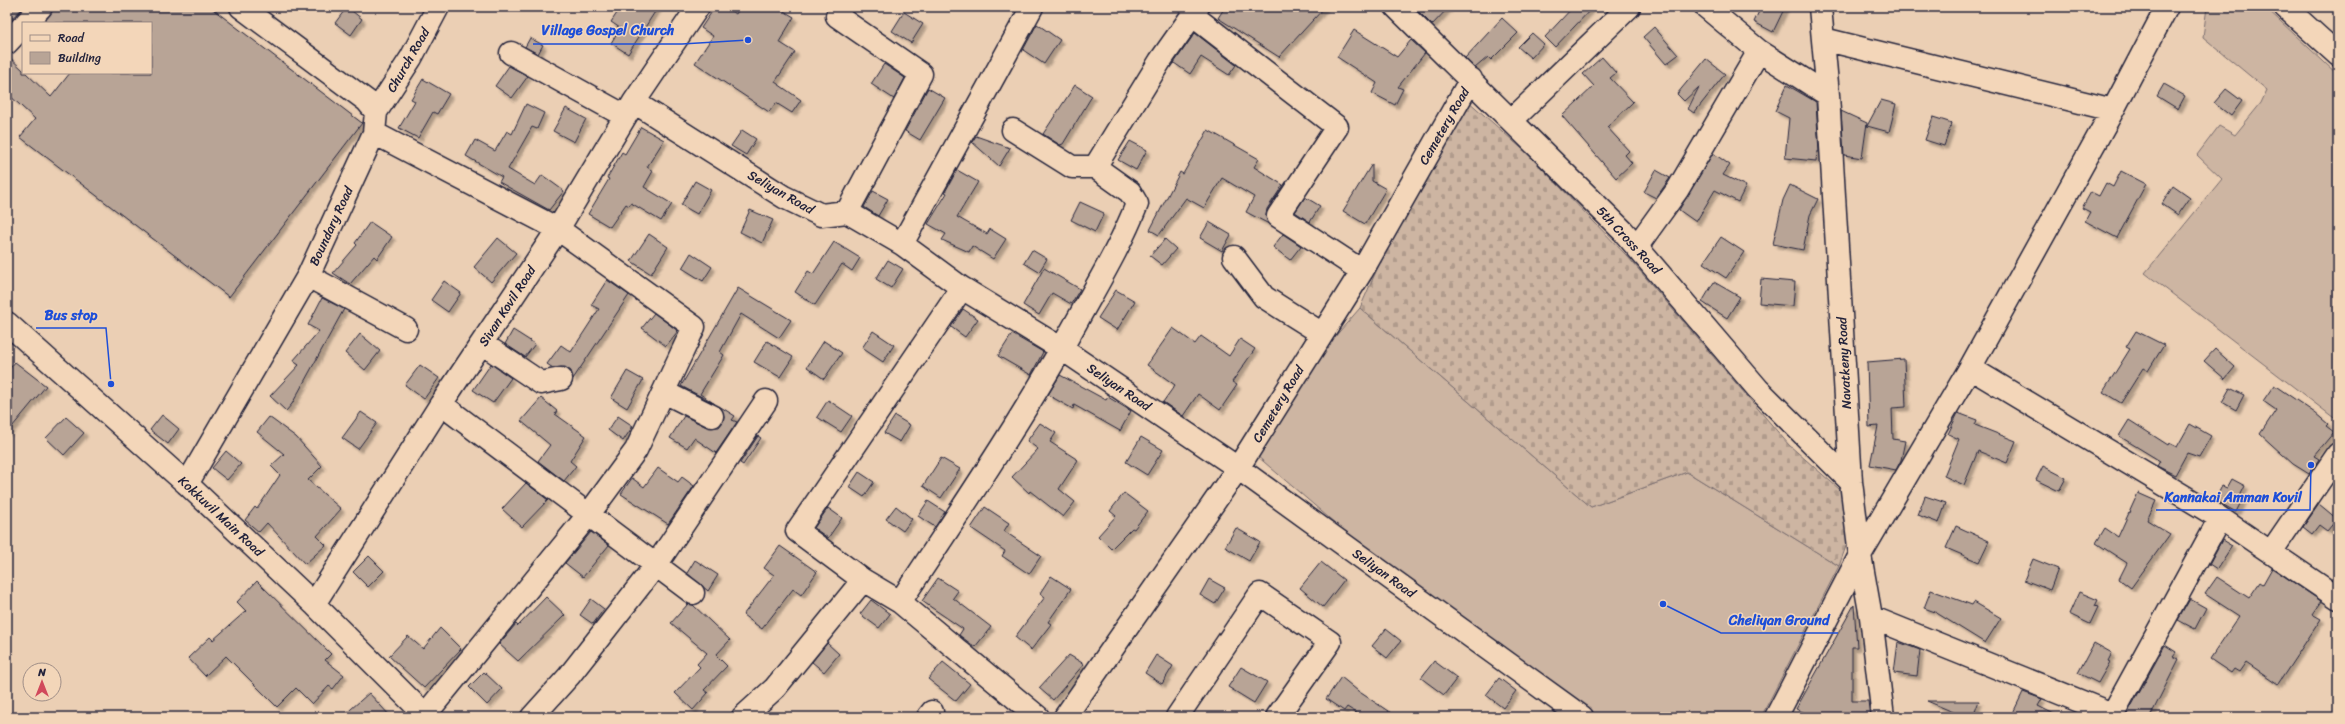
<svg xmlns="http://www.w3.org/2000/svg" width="2345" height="724" font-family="Sriracha,sans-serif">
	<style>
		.grass { fill: #cdb5a2; stroke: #786c6e }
		.cemetery { fill: url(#cemetery-stones); stroke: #786c6e }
		.building { fill: #b8a496; stroke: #22223b; filter: url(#shadow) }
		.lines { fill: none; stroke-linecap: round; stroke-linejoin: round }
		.minor-casing { stroke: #22223b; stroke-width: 25 }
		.minor { stroke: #f3d6b9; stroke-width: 22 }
		.labels { text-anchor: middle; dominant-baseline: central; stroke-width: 3; stroke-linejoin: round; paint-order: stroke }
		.street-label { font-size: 13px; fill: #22223b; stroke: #f3d6b9 }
		.leader { fill: none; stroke: #1d4ed8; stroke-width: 1.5 }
		.callout-dot { fill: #1d4ed8; stroke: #f3d6b9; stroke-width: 1.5 }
		.callout-label { font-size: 14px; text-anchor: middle; font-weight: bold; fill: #1d4ed8; stroke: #f3d6b9; stroke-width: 3; stroke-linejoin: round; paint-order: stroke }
	</style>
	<defs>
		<pattern id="cemetery-stones" width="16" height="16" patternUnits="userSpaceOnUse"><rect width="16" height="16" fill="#cdb5a2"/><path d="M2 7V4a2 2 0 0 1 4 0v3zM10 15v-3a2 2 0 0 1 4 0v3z" fill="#b09b8c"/></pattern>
		<filter id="shadow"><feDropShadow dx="3.5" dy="3.5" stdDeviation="1" flood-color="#0004"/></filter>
	</defs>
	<rect width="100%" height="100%" fill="#ebcfb4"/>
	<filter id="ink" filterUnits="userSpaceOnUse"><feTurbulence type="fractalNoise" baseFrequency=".025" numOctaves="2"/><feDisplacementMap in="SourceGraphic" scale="8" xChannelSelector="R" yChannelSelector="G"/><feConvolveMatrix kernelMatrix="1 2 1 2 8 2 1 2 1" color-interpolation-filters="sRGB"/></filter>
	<g filter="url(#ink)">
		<path class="grass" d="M 2207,7 L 2265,7 L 2338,75 L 2338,421 L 2145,273 L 2222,179 L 2197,155 L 2219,126 L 2235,135 L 2261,103 L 2267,90 L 2203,37 Z
			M 1360,308 L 1591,507 L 1687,472 L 1839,566 L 1761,717 L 1590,717 L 1473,642 L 1242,443 Z"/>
		<path class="cemetery" d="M 1467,100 L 1529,155 L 1628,257 L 1789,445 L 1847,496 L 1850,535 L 1839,566 L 1687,472 L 1591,507 L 1360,308 L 1410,194 Z"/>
		<path class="building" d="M 7,7 L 24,7 L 7,23 Z
			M 53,7 L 210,7 L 362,123 L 229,297 L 20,137 L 35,119 L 7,93 L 7,55 L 23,70 L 23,73 L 26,73 L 51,97 L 70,73 L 151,73 L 151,23 L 43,23 L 50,15 Z
			M 347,7 L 362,19 L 351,35 L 335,23 Z
			M 621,7 L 658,7 L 628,54 L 611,43 L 620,28 L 611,22 Z
			M 715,7 L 725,7 L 736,14 L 740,7 L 777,7 L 794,17 L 779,42 L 795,52 L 775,82 L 801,100 L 792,113 L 776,103 L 769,112 L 695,63 L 713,36 L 701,28 Z
			M 1225,7 L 1325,7 L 1279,57 L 1218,18 Z
			M 1414,7 L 1449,7 L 1432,25 Z
			M 1573,7 L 1593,7 L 1555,47 L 1545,37 Z
			M 1761,7 L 1785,7 L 1773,32 L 1754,22 Z
			M 904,12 L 923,24 L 911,43 L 892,31 Z
			M 1502,18 L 1518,33 L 1491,60 L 1488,57 L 1475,68 L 1465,58 Z
			M 1037,24 L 1060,40 L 1044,64 L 1023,50 Z
			M 1654,27 L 1678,55 L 1666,64 L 1643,37 Z
			M 1354,30 L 1397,57 L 1411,40 L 1425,53 L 1398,87 L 1403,89 L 1395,105 L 1372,93 L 1377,83 L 1337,57 Z
			M 1195,33 L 1236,65 L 1229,75 L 1201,57 L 1190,74 L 1174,63 Z
			M 1532,33 L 1544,44 L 1531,58 L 1518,47 Z
			M 530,38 L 543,45 L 538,54 L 525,47 Z
			M 1602,57 L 1616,73 L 1610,78 L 1633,102 L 1607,127 L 1629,151 L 1625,155 L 1632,163 L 1616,178 L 1562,116 L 1594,86 L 1583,74 Z
			M 1706,59 L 1725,74 L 1694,113 L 1688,109 L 1699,87 L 1684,101 L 1677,94 Z
			M 884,64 L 905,78 L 894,99 L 871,84 Z
			M 509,66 L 528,76 L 512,98 L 495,86 Z
			M 423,79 L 449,94 L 437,114 L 433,112 L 418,138 L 399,128 L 415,101 L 411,99 Z
			M 2164,84 L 2185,96 L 2178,109 L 2157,96 Z
			M 1075,85 L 1092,96 L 1063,144 L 1060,145 L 1043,134 Z
			M 1787,85 L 1816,102 L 1819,152 L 1817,152 L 1816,161 L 1785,158 L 1789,118 L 1775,111 Z
			M 928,88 L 945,98 L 920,140 L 905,131 Z
			M 2226,89 L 2242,101 L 2231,116 L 2214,103 Z
			M 1881,100 L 1896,104 L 1889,132 L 1867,126 Z
			M 526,104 L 544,113 L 537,129 L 532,127 L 508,169 L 535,185 L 542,175 L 564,191 L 549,210 L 499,182 L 502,177 L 466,156 L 475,140 L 495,151 L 507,131 L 512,134 Z
			M 566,108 L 586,119 L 574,142 L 553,131 Z
			M 1841,111 L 1867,123 L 1862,158 L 1844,155 Z
			M 1933,117 L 1952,123 L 1944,146 L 1925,140 Z
			M 641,127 L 664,140 L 647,167 L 653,171 L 644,187 L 672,204 L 661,221 L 631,203 L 629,206 L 626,204 L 610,227 L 588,214 L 609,179 L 607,178 L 622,152 L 625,154 Z
			M 742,130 L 756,139 L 746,155 L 731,146 Z
			M 1208,130 L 1259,159 L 1254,167 L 1283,185 L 1267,209 L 1266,216 L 1269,224 L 1246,212 L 1254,197 L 1222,178 L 1204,208 L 1186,198 L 1159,235 L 1150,230 L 1180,172 L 1183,174 Z
			M 976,136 L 1010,148 L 999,166 L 972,142 Z
			M 1130,141 L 1147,150 L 1136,170 L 1118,160 Z
			M 1713,153 L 1730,165 L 1723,175 L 1746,186 L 1738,202 L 1715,190 L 1696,222 L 1679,210 Z
			M 1372,164 L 1372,181 L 1386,189 L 1365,224 L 1343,211 Z
			M 957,170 L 978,182 L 957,217 L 987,234 L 990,229 L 1006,239 L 993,259 L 972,246 L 969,252 L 942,240 L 946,234 L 928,224 L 947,193 L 945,192 Z
			M 1656,170 L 1670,178 L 1656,198 L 1644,192 Z
			M 2121,171 L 2146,184 L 2117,238 L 2085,221 L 2090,212 L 2082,208 L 2091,192 L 2099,196 L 2106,183 L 2113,187 Z
			M 695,181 L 711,190 L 697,214 L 681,205 Z
			M 1790,185 L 1818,199 L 1810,215 L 1803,250 L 1773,244 L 1783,200 Z
			M 2173,186 L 2190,198 L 2178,215 L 2162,204 Z
			M 873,191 L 888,199 L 878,216 L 864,207 Z
			M 1305,197 L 1320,206 L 1310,222 L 1295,212 Z
			M 1080,202 L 1104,213 L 1095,232 L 1071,220 Z
			M 750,210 L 773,220 L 762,243 L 740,232 Z
			M 370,222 L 392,237 L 377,259 L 374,256 L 350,284 L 333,273 L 357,245 L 355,243 Z
			M 1209,222 L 1231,235 L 1222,251 L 1200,238 Z
			M 649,234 L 668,247 L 651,274 L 631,261 Z
			M 1283,234 L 1301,246 L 1290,260 L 1273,247 Z
			M 1721,237 L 1744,252 L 1726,278 L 1703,263 Z
			M 498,238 L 516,253 L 491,282 L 474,267 Z
			M 1165,239 L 1176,249 L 1162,265 L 1150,256 Z
			M 834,242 L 860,258 L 852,271 L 842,264 L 815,305 L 795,292 L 808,271 L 813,274 Z
			M 1032,250 L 1047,259 L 1039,272 L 1024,263 Z
			M 691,253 L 712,267 L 703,281 L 682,268 Z
			M 888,260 L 903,269 L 891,288 L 876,279 Z
			M 1044,268 L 1080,289 L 1071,304 L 1052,293 L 1039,315 L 1023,305 Z
			M 1761,279 L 1795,282 L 1793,306 L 1759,303 Z
			M 607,280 L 629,295 L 573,379 L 571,371 L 565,367 L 553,368 L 547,364 L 561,345 L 571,352 L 599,309 L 591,305 Z
			M 444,281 L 461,293 L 448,312 L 431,300 Z
			M 1714,282 L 1740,297 L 1727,318 L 1702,302 Z
			M 738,288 L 791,320 L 779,338 L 741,314 L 720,352 L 724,355 L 700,394 L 715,404 L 681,386 Z
			M 1116,290 L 1135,301 L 1117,330 L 1098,318 Z
			M 322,298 L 344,309 L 292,404 L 286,411 L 270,396 L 299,365 L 293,361 L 319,331 L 308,325 Z
			M 963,309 L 978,319 L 965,337 L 951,327 Z
			M 654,313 L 678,331 L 666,346 L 642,328 Z
			M 1173,328 L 1195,344 L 1201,336 L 1229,356 L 1240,339 L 1255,349 L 1232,382 L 1237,385 L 1220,410 L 1198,394 L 1183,416 L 1163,402 L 1175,385 L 1147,365 Z
			M 513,330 L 535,344 L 525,357 L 505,344 Z
			M 873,331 L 894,345 L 883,362 L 862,348 Z
			M 2136,331 L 2164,345 L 2148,371 L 2143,368 L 2121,403 L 2103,392 L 2130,349 L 2126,347 Z
			M 360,334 L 380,351 L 365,370 L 345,353 Z
			M 1012,334 L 1043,352 L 1031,375 L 998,356 Z
			M 767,341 L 793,357 L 780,377 L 754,362 Z
			M 824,341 L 842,353 L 824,379 L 807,367 Z
			M 2215,349 L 2235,367 L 2225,379 L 2204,361 Z
			M 1904,359 L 1906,407 L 1892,408 L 1893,439 L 1905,441 L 1901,460 L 1896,470 L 1870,465 L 1878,426 L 1869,427 L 1867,362 Z
			M 15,362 L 46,386 L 7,433 L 7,372 Z
			M 491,364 L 511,378 L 493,403 L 473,390 Z
			M 420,365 L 439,378 L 424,399 L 405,385 Z
			M 627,371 L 643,380 L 627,408 L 611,398 Z
			M 1060,375 L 1106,400 L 1108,397 L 1131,411 L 1120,431 L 1074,405 L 1073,409 L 1048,395 Z
			M 2274,385 L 2315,413 L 2328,424 L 2326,426 L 2334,432 L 2314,456 L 2319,459 L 2309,474 L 2293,464 L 2260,434 L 2276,410 L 2263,401 Z
			M 2230,388 L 2244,395 L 2236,410 L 2222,402 Z
			M 541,398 L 557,411 L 555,414 L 586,436 L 570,461 L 576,466 L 564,481 L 538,461 L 550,445 L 521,421 Z
			M 828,400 L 852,416 L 841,432 L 817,417 Z
			M 719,406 L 735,416 L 732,420 L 737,422 L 716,453 L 694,438 L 687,448 L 670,438 L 684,416 L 707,427 L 719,427 L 723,422 L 724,416 Z
			M 361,412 L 377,423 L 358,449 L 342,438 Z
			M 1958,413 L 1977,420 L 1975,425 L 2016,441 L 2007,463 L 1978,451 L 1964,485 L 1944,476 L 1959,439 L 1948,434 Z
			M 162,415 L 179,429 L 168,444 L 150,430 Z
			M 618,416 L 633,426 L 623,441 L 608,430 Z
			M 895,416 L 910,425 L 900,442 L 884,433 Z
			M 66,417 L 84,433 L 64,455 L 46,438 Z
			M 269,417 L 296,437 L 322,466 L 308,480 L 341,509 L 317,536 L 326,545 L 305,564 L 267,523 L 259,532 L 245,520 L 255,507 L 257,509 L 280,475 L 271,466 L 284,454 L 257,432 Z
			M 2129,420 L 2168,445 L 2169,443 L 2177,447 L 2190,424 L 2211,436 L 2199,457 L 2187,453 L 2175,475 L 2157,466 L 2160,461 L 2119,436 Z
			M 1040,423 L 1056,433 L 1050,442 L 1078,460 L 1059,489 L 1075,502 L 1063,517 L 1030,491 L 1029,493 L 1012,477 L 1038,449 L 1027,441 Z
			M 758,436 L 761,438 L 743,465 L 740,463 Z
			M 1141,437 L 1163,450 L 1147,475 L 1126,462 Z
			M 226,451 L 241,464 L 227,480 L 212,468 Z
			M 941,458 L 960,469 L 941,498 L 923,486 Z
			M 2043,466 L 2066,478 L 2059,491 L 2036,480 Z
			M 658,468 L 678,482 L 682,477 L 694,486 L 668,524 L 621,494 L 632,478 L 644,487 Z
			M 859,472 L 874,482 L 864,497 L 849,487 Z
			M 2232,479 L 2245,486 L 2240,496 L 2243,498 L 2236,512 L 2215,500 L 2222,486 L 2227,488 Z
			M 526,483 L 548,500 L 522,527 L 502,509 Z
			M 1124,493 L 1148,511 L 1134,529 L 1132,528 L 1111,549 L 1098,536 L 1116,516 L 1110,511 Z
			M 2138,493 L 2156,501 L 2147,520 L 2170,534 L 2131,588 L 2119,579 L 2127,563 L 2096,543 L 2105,528 L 2118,537 Z
			M 1925,496 L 1946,503 L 1939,523 L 1918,515 Z
			M 928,501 L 945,512 L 935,527 L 918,516 Z
			M 2319,504 L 2337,519 L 2327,531 L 2319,525 L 2312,534 L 2303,527 Z
			M 896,506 L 912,519 L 903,531 L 886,519 Z
			M 985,507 L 1009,523 L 1004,531 L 1041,556 L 1029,574 L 1002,556 L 1005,551 L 971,528 Z
			M 828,508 L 842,518 L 828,538 L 814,528 Z
			M 1956,526 L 1989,541 L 1979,562 L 1946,548 Z
			M 1236,528 L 1260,542 L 1249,561 L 1225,547 Z
			M 591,532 L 609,545 L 583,577 L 565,563 Z
			M 2222,540 L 2232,546 L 2217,569 L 2209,564 Z
			M 780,546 L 817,572 L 801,595 L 793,589 L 762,629 L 743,615 L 774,575 L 764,568 Z
			M 369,556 L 384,571 L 368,587 L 353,572 Z
			M 2033,559 L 2058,569 L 2050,590 L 2024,580 Z
			M 695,560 L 718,575 L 708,591 L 687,573 Z
			M 1321,562 L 1344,580 L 1323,607 L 1300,588 Z
			M 2272,568 L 2321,601 L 2312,614 L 2321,619 L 2278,684 L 2246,662 L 2239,672 L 2234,669 L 2231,673 L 2210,659 L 2239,616 L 2205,594 L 2217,577 L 2249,598 L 2260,582 L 2263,584 Z
			M 1051,576 L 1071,589 L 1048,622 L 1051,624 L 1031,650 L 1015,637 L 1045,597 L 1040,593 Z
			M 938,578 L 958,591 L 953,598 L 991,627 L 975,647 L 959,635 L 963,629 L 922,601 Z
			M 1209,579 L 1225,588 L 1215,604 L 1200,595 Z
			M 257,581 L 331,654 L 325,660 L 344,675 L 333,689 L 329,686 L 312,704 L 296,688 L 277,707 L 226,656 L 205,676 L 188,658 L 210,637 L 213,640 L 246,611 L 237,602 Z
			M 1931,590 L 1972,605 L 1974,602 L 2001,618 L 1985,643 L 1935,612 L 1924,608 Z
			M 2079,592 L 2098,600 L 2095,606 L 2098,607 L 2090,624 L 2069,614 Z
			M 546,597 L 565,615 L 518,661 L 499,644 L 516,624 L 518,626 Z
			M 591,599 L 604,609 L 593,624 L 580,615 Z
			M 2190,599 L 2206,608 L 2195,629 L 2178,620 Z
			M 871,600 L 890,614 L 879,628 L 860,614 Z
			M 688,604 L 693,605 L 730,640 L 716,655 L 727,666 L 704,690 L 708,693 L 693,710 L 675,693 L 700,667 L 697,664 L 707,653 L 671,623 Z
			M 1854,605 L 1857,647 L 1852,647 L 1852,701 L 1868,701 L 1870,717 L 1814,717 L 1796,709 Z
			M 440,628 L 461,649 L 424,688 L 389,656 L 408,636 L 423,649 Z
			M 1386,629 L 1401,641 L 1387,658 L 1372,646 Z
			M 1898,642 L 1920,650 L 1917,676 L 1894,673 Z
			M 827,643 L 839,654 L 824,672 L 812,662 Z
			M 2094,643 L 2112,653 L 2108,661 L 2110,662 L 2098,683 L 2078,673 Z
			M 2165,645 L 2176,652 L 2173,656 L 2179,659 L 2150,717 L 2132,717 L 2127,714 Z
			M 1069,655 L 1084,664 L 1053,700 L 1039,688 Z
			M 1156,655 L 1173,666 L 1162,684 L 1145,673 Z
			M 1434,661 L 1457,678 L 1444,695 L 1421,678 Z
			M 943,662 L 970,684 L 956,701 L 928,679 Z
			M 1241,667 L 1267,682 L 1254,703 L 1228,687 Z
			M 484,672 L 502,689 L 487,705 L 469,687 Z
			M 1341,677 L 1358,691 L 1397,717 L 1363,717 L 1347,707 L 1344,711 L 1326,699 Z
			M 1499,678 L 1516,691 L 1503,708 L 1486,695 Z
			M 2023,692 L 2042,699 L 2038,706 L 2060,717 L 2011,717 Z
			M 369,693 L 391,717 L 342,717 Z
			M 1927,701 L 1979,701 L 1973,717 L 1965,717 Z"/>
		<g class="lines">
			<defs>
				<path id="minor" d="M 841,7 L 837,16 L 921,74 L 847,212
					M 1396,7 L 1623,231 L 1758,389 L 1851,482
					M 1706,7 L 1759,51 L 1828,95
					M 1820,7 L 1828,95 L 1851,482 L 1860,555 L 1871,617 L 1883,717
					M 2285,7 L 2338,55
					M 1192,15 L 1337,127 L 1278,216 L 1362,271
					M 26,23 L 41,7
					M 1823,39 L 2113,110
					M 7,43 L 23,26
					M 511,53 L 625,116
					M 634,102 L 784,197 L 821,215 L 847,212 L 902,244 L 962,288 L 1062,349 L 1238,468 L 1582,717
					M 376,112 L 411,58 L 438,7
					M 1512,120 L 1629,7
					M 1013,130 L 1072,167 L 1095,167
					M 374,133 L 558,229 L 694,327 L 636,450 L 589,514 L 425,715
					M 902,244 L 1032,7
					M 1637,246 L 1678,189 L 1759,51
					M 1234,257 L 1264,297 L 1321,333
					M 308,276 L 406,329
					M 962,288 L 797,531 L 863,580 L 900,602 L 1038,717
					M 7,323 L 187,484 L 314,604 L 427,717
					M 483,344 L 541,383 L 561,379
					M 1970,368 L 2220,518 L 2111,717
					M 664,392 L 712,416
					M 441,404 L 693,593
					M 187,484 L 308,276 L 374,133 L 376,112 L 367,101 L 241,7
					M 2220,518 L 2338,598
					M 2271,552 L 2338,454
					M 900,602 C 963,507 1027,412 1082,312 C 1102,276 1122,242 1137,204 L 1130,192 L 1095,167 L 1160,61 L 1198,7
					M 314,604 L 441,404 L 558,229 L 634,102 L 698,7
					M 1871,617 L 2112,714
					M 532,717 L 569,676 L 656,565 L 766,401
					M 743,717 L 775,688 L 863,580
					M 928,717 L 932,712
					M 1065,717 L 1238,468 L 1362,271 L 1471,79
					M 1177,717 L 1260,594 L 1330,642 L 1277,717
					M 1776,717 L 1860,555 L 1970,368 L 2113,110 L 2167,7"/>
			</defs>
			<use href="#minor" class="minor-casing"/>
			<use href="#minor" class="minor"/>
		</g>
	</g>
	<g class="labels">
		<g class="street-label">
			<text transform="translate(408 60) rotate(-60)">Church Road</text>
			<text transform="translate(1444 126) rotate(-60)">Cemetery Road</text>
			<text transform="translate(781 192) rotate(30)">Seliyan Road</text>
			<text transform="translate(331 226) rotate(-65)">Boundary Road</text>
			<text transform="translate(1629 240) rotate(47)">5th Cross Road</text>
			<text transform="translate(507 306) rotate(-57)">Sivan Kovil Road</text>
			<text transform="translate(1844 363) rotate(-93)">Navatkeny Road</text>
			<text transform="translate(1119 387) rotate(34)">Seliyan Road</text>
			<text transform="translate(1278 404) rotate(-59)">Cemetery Road</text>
			<text transform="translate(221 516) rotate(43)">Kokkuvil Main Road</text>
			<text transform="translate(1384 573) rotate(36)">Seliyan Road</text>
		</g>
	</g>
	<path class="leader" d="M748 40L682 44H533M111 384L106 328H36M2311 465L2310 510H2156M1663 604L1721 633H1838"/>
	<g class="callout-dot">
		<circle cx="748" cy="40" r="4"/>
		<circle cx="111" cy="384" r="4"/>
		<circle cx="2311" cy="465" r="4"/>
		<circle cx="1663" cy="604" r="4"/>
	</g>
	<g class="callout-label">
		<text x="608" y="35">Village Gospel Church</text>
		<text x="71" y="320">Bus stop</text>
		<text x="2233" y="502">Kannakai Amman Kovil</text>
		<text x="1779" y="625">Cheliyan Ground</text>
	</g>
	<rect width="2345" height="724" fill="none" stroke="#f3d6b9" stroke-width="24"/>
	<rect x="12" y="12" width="2321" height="700" fill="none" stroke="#22223b" stroke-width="1.5" filter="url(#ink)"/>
	<rect x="22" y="22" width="130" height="52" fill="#f3d6b9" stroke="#9f8e87"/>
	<rect x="30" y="35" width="20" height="6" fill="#f3d6b9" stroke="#9f8e87"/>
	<text x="58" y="42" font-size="12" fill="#22223b">Road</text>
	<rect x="30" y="52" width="20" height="12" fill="#b8a496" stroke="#9f8e87"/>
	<text x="58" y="62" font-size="12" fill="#22223b">Building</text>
	<g transform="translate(42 682)"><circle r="19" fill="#f3d6b9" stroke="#9f8e87"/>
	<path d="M0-3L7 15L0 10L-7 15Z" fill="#d1495b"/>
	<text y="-6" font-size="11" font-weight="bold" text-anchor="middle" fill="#22223b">N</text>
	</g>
</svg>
